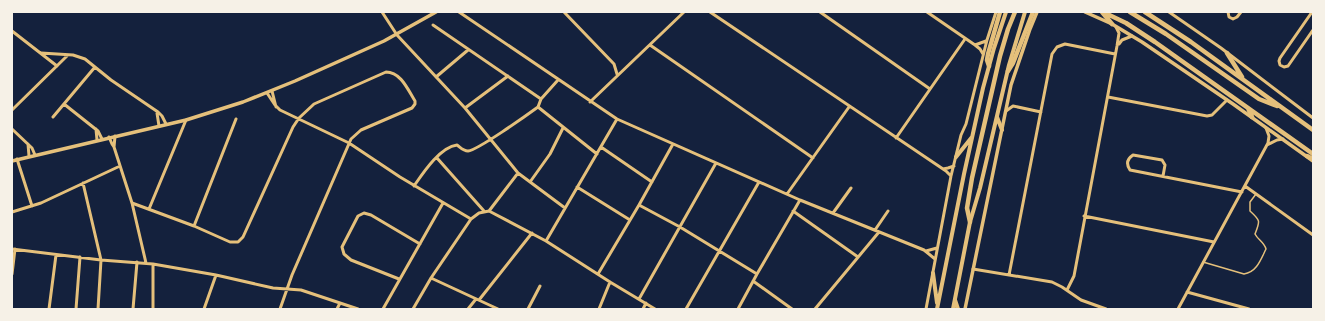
<svg xmlns="http://www.w3.org/2000/svg" width="1325" height="321" font-family="'Fira Sans',sans-serif">
	<style>
		.lines { fill: none; stroke-linecap: round; stroke-linejoin: round }
		.service { stroke: #e5c07b; stroke-width: 1.5 }
		.minor { stroke: #e5c07b; stroke-width: 3 }
		.tertiary { stroke: #e5c07b; stroke-width: 3.5 }
		.secondary { stroke: #e5c07b; stroke-width: 4 }
		.primary { stroke: #e5c07b; stroke-width: 4.5 }
	</style>
	<rect width="100%" height="100%" fill="#14213d"/>
	<g class="lines">
		<path class="service" d="M 1203,262 L 1244,274 C 1257,272 1261,259 1266,249 C 1264,242 1258,240 1255,234 C 1260,221 1261,221 1250,211 L 1250,202 L 1256,194"/>
		<path class="minor" d="M 382,12 L 397,35 L 465,108 L 518,173 L 565,208
			M 459,12 L 617,119 L 800,200 L 924,250 L 935,259
			M 564,12 L 614,64 L 617,74
			M 710,12 L 946,171 L 951,176
			M 820,12 L 930,89
			M 927,12 L 975,45 L 980,49 L 983,54
			M 1169,12 L 1221,48 L 1313,118
			M 1228,12 L 1229,17 L 1233,19 L 1237,17 L 1241,12
			M 1312,12 L 1280,58 L 1279,61 L 1280,65 L 1284,67 L 1288,66 L 1313,30
			M 433,25 L 541,99
			M 12,31 L 57,66
			M 1119,44 L 1122,40 L 1132,36
			M 650,45 L 813,158
			M 975,45 L 986,41
			M 41,53 L 73,55 L 85,59 L 111,80 L 158,112 L 162,116 L 166,124
			M 436,77 L 468,50
			M 558,80 L 541,99 L 538,107 L 597,154
			M 272,91 L 276,107
			M 267,93 L 275,105 L 280,110 L 349,143 L 400,177 L 471,219
			M 1108,97 L 1207,116 L 1212,115 L 1227,100
			M 590,102 L 684,12
			M 64,104 L 98,131 L 102,139
			M 465,108 L 508,76
			M 12,110 L 68,55
			M 1006,111 L 1013,106 L 1041,112
			M 157,113 L 159,126
			M 53,117 L 95,67
			M 12,129 L 32,148 L 35,155
			M 96,129 L 97,140
			M 109,137 L 112,144 L 114,147 L 132,203 L 146,263
			M 896,138 L 965,39
			M 28,144 L 29,156
			M 1267,145 L 1277,140 L 1283,139
			M 114,147 L 115,136
			M 601,147 L 652,182
			M 437,158 L 484,211
			M 17,159 L 32,206
			M 943,169 L 948,168 L 954,166
			M 1163,176 L 1165,165 L 1162,160 L 1133,155 C 1127,159 1126,164 1130,170 L 1242,192
			M 530,182 L 550,154 L 563,128
			M 83,183 L 101,260 L 98,309
			M 414,186 C 423,173 440,147 457,145 C 460,147 463,151 468,151 C 478,150 527,115 538,107
			M 1245,186 L 1313,235
			M 577,187 L 630,220
			M 787,194 L 849,107
			M 132,203 L 194,226 L 230,242 L 238,242 L 243,237 L 293,127 L 299,118 L 314,104 L 386,72 C 401,72 408,90 415,101 L 415,104 L 412,108 L 361,130 L 351,139 L 292,275 L 280,309
			M 639,205 L 680,227 L 757,274
			M 149,209 L 186,120
			M 489,211 L 546,241 L 610,282 L 655,309
			M 793,211 L 858,257
			M 12,212 L 41,203 L 120,166
			M 833,213 L 851,188
			M 1084,216 L 1214,242
			M 194,226 L 236,119
			M 875,230 L 888,211
			M 546,241 L 617,119
			M 12,249 L 101,260 L 153,264 L 216,275 L 273,288 L 301,290 L 358,309
			M 926,251 L 937,248
			M 973,269 L 1052,282 L 1062,287 L 1081,300 L 1106,309
			M 12,274 L 15,249
			M 598,274 L 639,205 L 673,144
			M 1009,275 L 1052,54 L 1057,47 L 1065,44 L 1115,54
			M 431,278 L 498,309
			M 399,279 L 351,260 L 344,254 L 342,247 L 358,216 L 364,213 L 371,215 L 420,244
			M 753,281 L 792,309
			M 1067,290 L 1074,276 L 1117,46 L 1119,33 L 1116,27
			M 1187,292 L 1249,309
			M 639,299 L 716,163
			M 479,300 L 532,233
			M 49,309 L 56,255
			M 76,309 L 80,257
			M 133,309 L 137,262
			M 153,309 L 153,264
			M 204,309 L 216,275
			M 337,309 L 340,303
			M 383,309 L 443,203
			M 413,309 L 431,278 L 471,219 L 479,213 L 489,211 L 518,173
			M 468,309 L 476,299
			M 528,309 L 540,286
			M 599,309 L 610,282
			M 643,309 L 646,303
			M 686,309 L 759,182
			M 738,309 L 757,274 L 800,200
			M 815,309 L 879,232
			M 926,309 L 951,176 L 961,135 L 966,124 L 987,40 L 996,12
			M 1178,309 L 1268,143 L 1269,136 L 1266,128"/>
		<path class="tertiary" d="M 1085,12 L 1112,24 L 1142,42 L 1233,104 L 1313,161
			M 12,161 L 186,120 L 243,102 L 295,81 L 384,41 L 436,12
			M 965,309 L 1011,85 L 1030,29 L 1037,12"/>
		<path class="secondary" d="M 997,117 L 1002,130
			M 956,157 L 972,137
			M 933,273 L 937,303
			M 955,300 L 958,309
			M 937,309 L 964,174 L 983,88 L 994,48 L 1006,12
			M 953,309 L 970,222 L 980,188 L 1009,65 L 1025,12"/>
		<path class="primary" d="M 1102,12 L 1112,24
			M 1103,12 L 1126,23 L 1155,42 L 1313,154
			M 1130,12 L 1166,34 L 1259,99 L 1277,106
			M 1145,12 L 1191,42 L 1313,130
			M 1227,53 L 1242,77
			M 989,66 L 987,60 L 988,54 L 1000,12
			M 1008,71 L 1013,63 L 1033,12
			M 1248,108 L 1252,117
			M 1307,156 L 1313,159
			M 970,222 L 967,208 L 972,178 L 1000,56 L 1008,29 L 1015,12"/>
	</g>
	<rect width="1325" height="321" fill="none" stroke="#f6f1e7" stroke-width="26"/>
</svg>
